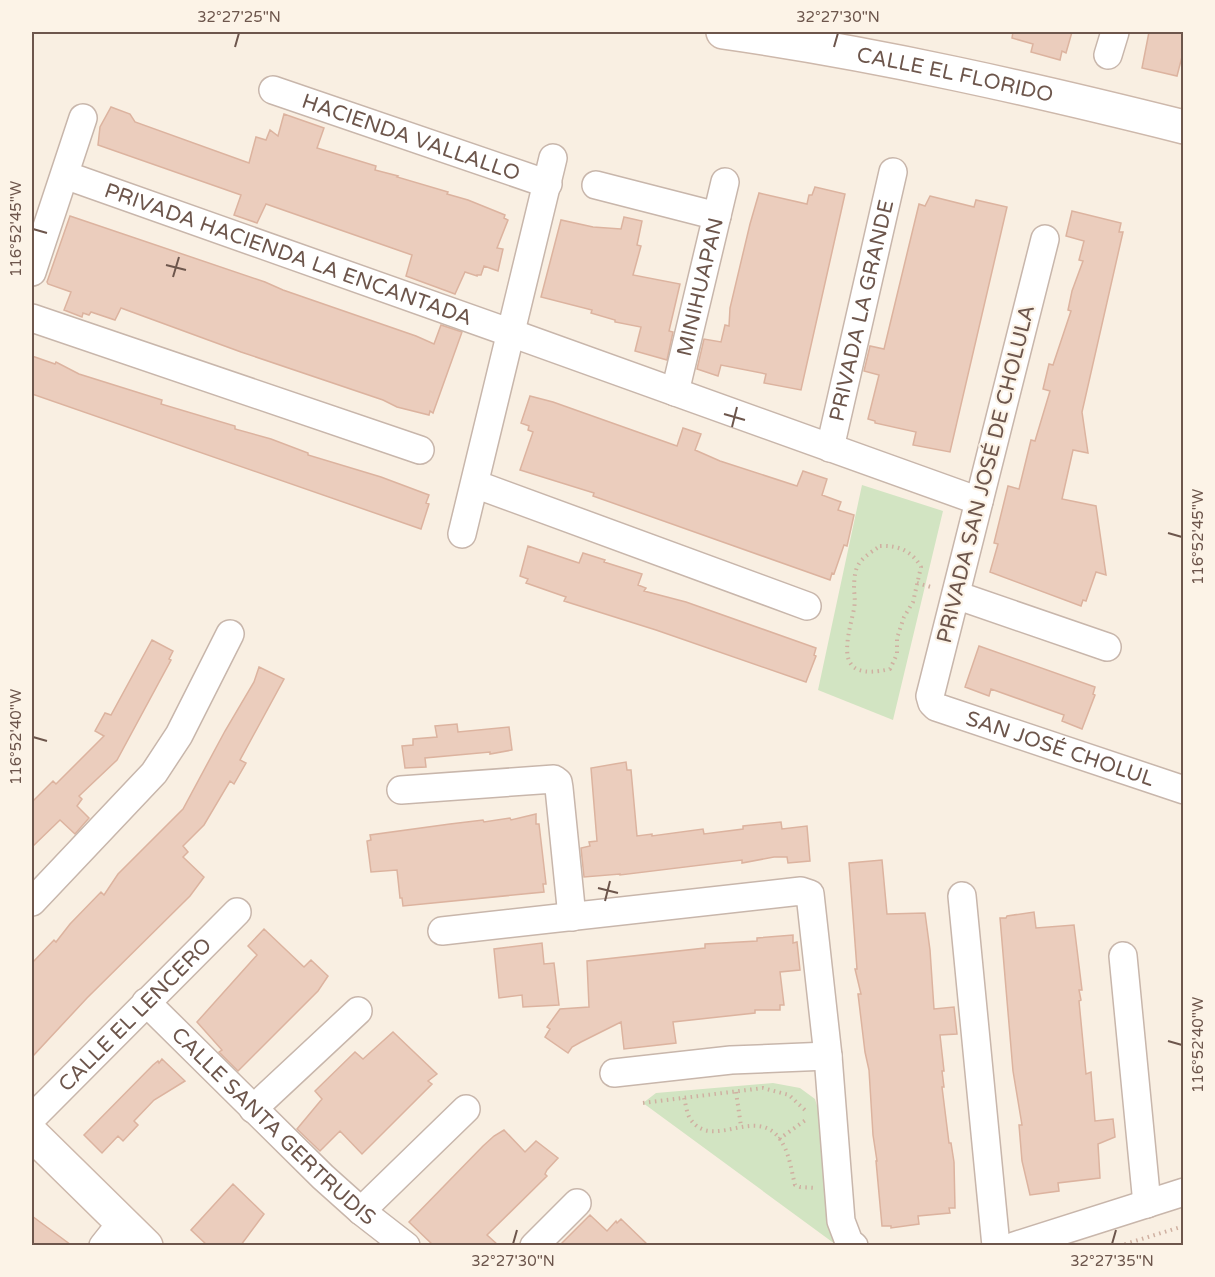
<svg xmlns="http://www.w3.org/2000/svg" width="1215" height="1277" font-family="'Varela Round',sans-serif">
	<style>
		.green { fill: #d2e4c2 }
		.building { fill: #ebcdbd; stroke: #dcb39f; stroke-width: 1.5 }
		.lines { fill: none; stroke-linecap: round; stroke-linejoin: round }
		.street-casing { stroke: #c8b6ab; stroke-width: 30 }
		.secondary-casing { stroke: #cdb8ab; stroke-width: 36 }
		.path { stroke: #cfb0a1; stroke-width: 4; stroke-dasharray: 1.5 4.5; stroke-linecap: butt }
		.street { stroke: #fff; stroke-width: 27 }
		.secondary { stroke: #fff; stroke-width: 33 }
		.ticks { fill: none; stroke: #6d564c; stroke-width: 2 }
		.labels { text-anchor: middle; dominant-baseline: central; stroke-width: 4.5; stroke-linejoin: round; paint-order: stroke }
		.street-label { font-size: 21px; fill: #6d564c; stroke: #fcf3e7 }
		.neatline { fill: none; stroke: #6d564c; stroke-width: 2 }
		.ticks-label { font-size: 15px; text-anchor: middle; fill: #6d564c }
	</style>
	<rect width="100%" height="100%" fill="#f9efe2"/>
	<path class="green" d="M 862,485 L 943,511 L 893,720 L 818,690 Z
		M 773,1083 L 800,1088 L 815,1099 L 823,1126 L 835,1244 L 643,1103 L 656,1093 Z"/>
	<path class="building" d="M 1013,32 L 1072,32 L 1066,53 L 1062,51 L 1060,60 L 1031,52 L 1033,44 L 1012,38 Z
		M 1149,32 L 1184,32 L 1184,49 L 1177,76 L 1142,68 Z
		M 111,107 L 130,114 L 135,122 L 249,163 L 256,137 L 266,140 L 270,130 L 278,136 L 284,114 L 324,128 L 317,148 L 376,166 L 375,170 L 398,176 L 397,177 L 448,192 L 447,194 L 468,200 L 505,215 L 504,218 L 508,220 L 497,248 L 503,249 L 498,271 L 484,266 L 481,275 L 477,275 L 477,276 L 465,272 L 455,294 L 406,276 L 412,255 L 266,204 L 257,223 L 234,215 L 241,195 L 98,145 L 100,127 Z
		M 815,187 L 845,194 L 801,390 L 764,383 L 766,374 L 721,365 L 718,376 L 697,369 L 704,339 L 721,342 L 725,325 L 729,326 L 730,308 L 750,224 L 759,193 L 807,204 L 809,195 L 812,195 Z
		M 930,196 L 974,207 L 976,200 L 1007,207 L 950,452 L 913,445 L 916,432 L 875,423 L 875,421 L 868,419 L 879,375 L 864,371 L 870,346 L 884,349 L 919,204 L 925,206 Z
		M 1072,211 L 1121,223 L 1119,232 L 1123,232 L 1082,412 L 1088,453 L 1073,450 L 1062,499 L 1096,506 L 1106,575 L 1096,572 L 1086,601 L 1083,600 L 1081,606 L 990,572 L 998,544 L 994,543 L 1008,486 L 1019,489 L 1031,440 L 1035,441 L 1050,391 L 1043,389 L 1049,364 L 1053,365 L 1071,311 L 1068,310 L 1072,291 L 1083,261 L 1079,260 L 1084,241 L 1066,236 Z
		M 70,216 L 265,282 L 283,290 L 416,336 L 434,344 L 441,325 L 462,332 L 433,413 L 430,411 L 429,415 L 397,407 L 383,400 L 241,352 L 121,308 L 115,320 L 91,312 L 89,315 L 83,313 L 82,317 L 64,310 L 71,292 L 48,284 L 47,282 Z
		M 624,217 L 642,221 L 637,245 L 641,246 L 633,275 L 680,284 L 669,331 L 673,332 L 667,360 L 635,351 L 641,327 L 615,322 L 615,320 L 591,313 L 592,310 L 541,297 L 561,220 L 593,227 L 621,229 Z
		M 32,356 L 55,364 L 56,362 L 79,374 L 162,400 L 161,404 L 235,426 L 235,429 L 271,439 L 308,453 L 308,455 L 381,477 L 429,495 L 426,503 L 429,504 L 421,529 L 32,394 Z
		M 530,396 L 553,402 L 677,446 L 683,428 L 701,434 L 695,450 L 720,461 L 797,486 L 803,471 L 827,479 L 822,495 L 841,502 L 838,510 L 854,515 L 847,546 L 844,545 L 834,574 L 832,573 L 830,580 L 593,496 L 594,493 L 520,470 L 533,432 L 528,430 L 529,426 L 521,423 Z
		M 528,546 L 579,563 L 583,553 L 605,560 L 604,562 L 642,574 L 638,585 L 646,588 L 644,591 L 686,602 L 816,648 L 814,655 L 816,656 L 806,682 L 656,630 L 564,601 L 566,597 L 526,583 L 528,579 L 520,576 Z
		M 152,640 L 173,651 L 169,659 L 171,660 L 117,760 L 79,796 L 82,799 L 77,806 L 89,818 L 75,834 L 60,820 L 32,847 L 32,802 L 53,781 L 56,784 L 104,736 L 95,731 L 105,713 L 111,715 Z
		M 979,646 L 1095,687 L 1093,694 L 1095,695 L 1082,729 L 1062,721 L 1064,715 L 991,689 L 989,696 L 965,687 Z
		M 259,667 L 284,679 L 240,760 L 246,763 L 234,784 L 230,781 L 204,825 L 183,846 L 188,852 L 183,857 L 204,877 L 190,896 L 87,998 L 32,1057 L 32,963 L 54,940 L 56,942 L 70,924 L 101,892 L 104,895 L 118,874 L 183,809 L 225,731 L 254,682 Z
		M 457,724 L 458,732 L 509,727 L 512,750 L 490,754 L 490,752 L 425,758 L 426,767 L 405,768 L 402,746 L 413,745 L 413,739 L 437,737 L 435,726 Z
		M 626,762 L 627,770 L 631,770 L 637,836 L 652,834 L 652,836 L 703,829 L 704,834 L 743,829 L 743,826 L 781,822 L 782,829 L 807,826 L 810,861 L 788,863 L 787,857 L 774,857 L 742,863 L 742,860 L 620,875 L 620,874 L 584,877 L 581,848 L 590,846 L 589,842 L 597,841 L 591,768 Z
		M 536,814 L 536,824 L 539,824 L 546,884 L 543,884 L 544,892 L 403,906 L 402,898 L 400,898 L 397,870 L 371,872 L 367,841 L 371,840 L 370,835 L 450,824 L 483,820 L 484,822 L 510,818 L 511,820 Z
		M 882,860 L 887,914 L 925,913 L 930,950 L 934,1009 L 954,1007 L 957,1034 L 940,1035 L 944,1071 L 942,1071 L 944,1087 L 942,1087 L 949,1143 L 951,1143 L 954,1162 L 955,1208 L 949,1208 L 950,1213 L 918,1216 L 919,1224 L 891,1228 L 891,1226 L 882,1226 L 876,1161 L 877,1161 L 873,1135 L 869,1070 L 865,1052 L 858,994 L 861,994 L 855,969 L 857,969 L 849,863 Z
		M 1034,912 L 1036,928 L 1074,925 L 1082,990 L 1079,990 L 1081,1000 L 1079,1001 L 1086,1074 L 1091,1072 L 1095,1121 L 1113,1119 L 1115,1137 L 1098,1144 L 1100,1178 L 1058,1183 L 1059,1191 L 1030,1195 L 1022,1161 L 1019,1125 L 1022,1125 L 1013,1071 L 1000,918 L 1006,918 L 1007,916 Z
		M 264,929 L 304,967 L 311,960 L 328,976 L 318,991 L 238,1071 L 219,1052 L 222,1050 L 197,1022 L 257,955 L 248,946 Z
		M 793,935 L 793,943 L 797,942 L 800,970 L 780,972 L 784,1005 L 780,1005 L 780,1010 L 755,1010 L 755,1013 L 673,1022 L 676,1043 L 624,1049 L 621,1022 L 581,1042 L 572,1047 L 568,1053 L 545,1037 L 550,1029 L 547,1027 L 560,1009 L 589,1007 L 587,961 L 705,948 L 705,944 L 757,941 L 757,938 Z
		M 542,943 L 544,964 L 554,963 L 559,1005 L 523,1007 L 522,995 L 499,998 L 494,949 Z
		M 393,1032 L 437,1074 L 428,1081 L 432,1084 L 362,1154 L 340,1131 L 320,1151 L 297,1129 L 322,1099 L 315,1091 L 355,1052 L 363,1059 Z
		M 162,1059 L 185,1081 L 154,1100 L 134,1121 L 138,1125 L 123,1141 L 118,1136 L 102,1153 L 84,1135 L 153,1065 L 158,1061 L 159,1063 Z
		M 504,1130 L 525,1152 L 536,1141 L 558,1158 L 547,1170 L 545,1174 L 547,1176 L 487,1235 L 498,1245 L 433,1245 L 409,1222 L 483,1146 L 494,1136 Z
		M 233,1184 L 264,1214 L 241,1245 L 207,1245 L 191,1230 Z
		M 590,1215 L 607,1231 L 616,1221 L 617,1223 L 621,1219 L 648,1245 L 560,1245 Z
		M 32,1216 L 71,1245 L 32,1245 Z"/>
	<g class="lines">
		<defs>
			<g id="street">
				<path d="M 1108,55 L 1115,32"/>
				<path id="s1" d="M 273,90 L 548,184"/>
				<path id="s2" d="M 65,175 L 511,333 L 979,501"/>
				<path d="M 596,185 L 717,216"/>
				<path id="s3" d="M 1045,239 L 930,696 L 932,703 L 936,707 L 1184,790"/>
				<path d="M 32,272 L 83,118"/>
				<path d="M 32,318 L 420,450"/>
				<path id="s4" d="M 675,392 L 725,182"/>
				<path id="s5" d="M 830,448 L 893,172"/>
				<path d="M 475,484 L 807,606"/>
				<path d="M 462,534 L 553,158"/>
				<path d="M 956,595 L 1107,647"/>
				<path d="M 401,790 L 554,779 L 558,782 L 559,788 L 572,917"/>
				<path d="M 962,896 L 996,1246"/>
				<path d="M 32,902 L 154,773 L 179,735 L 230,634"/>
				<path d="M 442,931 L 801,891 L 810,894 L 828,1056 L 841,1221 L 849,1242 L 854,1246"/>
				<path d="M 1123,956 L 1147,1204"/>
				<path id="s6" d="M 146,1002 L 323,1177 L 361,1211 L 406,1246"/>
				<path d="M 614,1073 L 731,1060 L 828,1056"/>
				<path d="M 253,1109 L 358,1011"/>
				<path id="s7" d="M 32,1118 L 237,912"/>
				<path d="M 361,1211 L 466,1109"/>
				<path d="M 103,1246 L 122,1222"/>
				<path d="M 534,1246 L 577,1203"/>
				<path d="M 1014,1246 L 1184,1192"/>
			</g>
			<g id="secondary">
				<path id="s8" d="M 723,32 C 878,54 1032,89 1184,127"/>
				<path d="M 32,1134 L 146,1246"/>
			</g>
		</defs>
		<use href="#street" class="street-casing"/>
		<use href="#secondary" class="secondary-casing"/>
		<path class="path" d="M 880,546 C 898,545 912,551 921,567 L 913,602 L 904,617 L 897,638 L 897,654 L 890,669 C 834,682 846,645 854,609 C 855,603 855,597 854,591 C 854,564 858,561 880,546 Z
			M 917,583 L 931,587
			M 736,1092 L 741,1126
			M 684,1098 C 686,1105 687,1115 691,1120 C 715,1153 762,1098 785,1148 C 790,1159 792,1173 795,1185 L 800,1187 L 815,1188
			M 643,1103 L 763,1088 L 789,1095 L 807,1112
			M 779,1139 L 807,1119
			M 1119,1246 L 1184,1226"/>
		<use href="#street" class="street"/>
		<use href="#secondary" class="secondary"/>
	</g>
	<path class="ticks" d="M 235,47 L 239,33M 834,47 L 838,33M 33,229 L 47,233M 166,265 L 186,270M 173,277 L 179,257M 724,414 L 745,420M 732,427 L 737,407M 1168,533 L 1182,537M 33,737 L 47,741M 598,888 L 618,893M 605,901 L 610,881M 1168,1041 L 1182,1045M 513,1244 L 517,1230M 1112,1244 L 1116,1230"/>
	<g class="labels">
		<g class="street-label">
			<text stroke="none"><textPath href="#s8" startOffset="236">CALLE EL FLORIDO</textPath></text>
			<text stroke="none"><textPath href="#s1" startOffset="146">HACIENDA VALLALLO</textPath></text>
			<text stroke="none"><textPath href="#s2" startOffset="237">PRIVADA HACIENDA LA ENCANTADA</textPath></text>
			<text stroke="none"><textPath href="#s4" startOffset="108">MINIHUAPAN</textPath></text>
			<text stroke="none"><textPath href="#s5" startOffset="141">PRIVADA LA GRANDE</textPath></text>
			<text transform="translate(986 474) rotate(-76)">PRIVADA SAN JOSÉ DE CHOLULA</text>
			<text stroke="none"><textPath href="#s3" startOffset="615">SAN JOSÉ CHOLUL</textPath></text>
			<text stroke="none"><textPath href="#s7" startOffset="146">CALLE EL LENCERO</textPath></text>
			<text stroke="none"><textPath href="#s6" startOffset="178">CALLE SANTA GERTRUDIS</textPath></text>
		</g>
	</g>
	<rect width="1215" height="1277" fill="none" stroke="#fcf3e7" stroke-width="66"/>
	<rect x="33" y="33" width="1149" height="1211" class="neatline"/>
	<g class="ticks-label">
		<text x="239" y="22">32°27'25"N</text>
		<text x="838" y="22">32°27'30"N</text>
		<text transform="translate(16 229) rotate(-90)" y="5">116°52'45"W</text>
		<text transform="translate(1198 537) rotate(-90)" y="5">116°52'45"W</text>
		<text transform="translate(16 737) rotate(-90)" y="5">116°52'40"W</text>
		<text transform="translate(1198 1045) rotate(-90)" y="5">116°52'40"W</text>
		<text x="513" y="1266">32°27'30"N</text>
		<text x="1112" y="1266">32°27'35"N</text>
	</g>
</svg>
